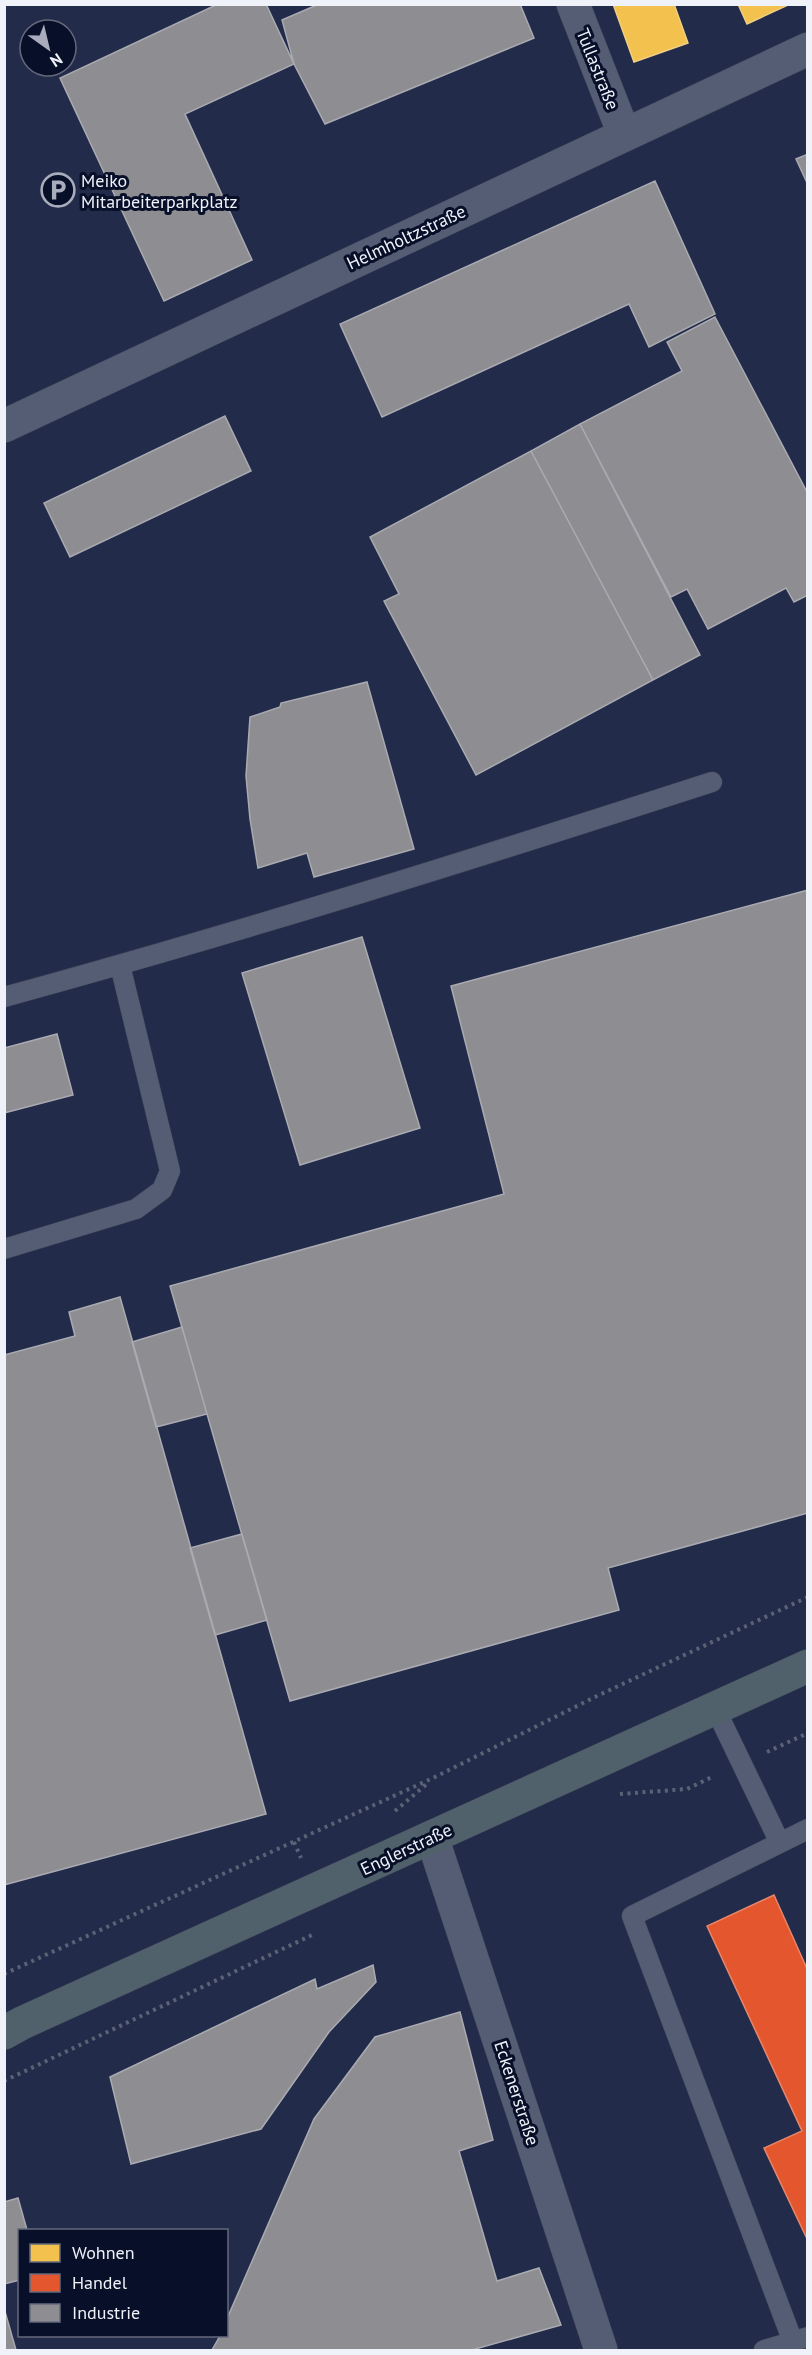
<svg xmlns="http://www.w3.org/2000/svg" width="812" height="2355" font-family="'PT Sans',sans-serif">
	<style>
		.homes { fill: #f2c14e; stroke: #f1d081; stroke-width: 1.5 }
		.shops { fill: #e4572e; stroke: #e7866b; stroke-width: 1.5 }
		.industry { fill: #8d8d92; stroke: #aaabb1; stroke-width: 1.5 }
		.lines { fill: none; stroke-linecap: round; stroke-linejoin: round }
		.service-casing { stroke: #3e4258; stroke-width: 21 }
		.minor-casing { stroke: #3e4258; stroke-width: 34 }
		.primary-casing { stroke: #3e4258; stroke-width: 34 }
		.path { stroke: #5b6276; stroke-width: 4; stroke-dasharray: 3 4.5; stroke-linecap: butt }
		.service { stroke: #555d74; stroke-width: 20 }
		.minor { stroke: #555d74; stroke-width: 33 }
		.primary { stroke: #50616b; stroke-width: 33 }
		.labels { text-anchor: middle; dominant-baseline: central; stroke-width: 6; stroke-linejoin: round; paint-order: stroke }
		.street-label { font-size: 18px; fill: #eff2f9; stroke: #080f28 }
		.poi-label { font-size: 18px; fill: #eff2f9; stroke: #080f28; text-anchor: start }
	</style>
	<rect width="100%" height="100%" fill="#232b4a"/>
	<path class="homes" d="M 613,4 L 674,4 L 688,43 L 634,62 Z
		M 738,4 L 790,4 L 747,24 Z"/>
	<path class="shops" d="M 774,1895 L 808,1971 L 808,2241 L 764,2148 L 802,2131 L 707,1926 Z"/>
	<path class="industry" d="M 218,4 L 266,4 L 294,64 L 185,114 L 252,260 L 164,301 L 60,78 Z
		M 319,4 L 520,4 L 534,38 L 325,124 L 294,64 L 282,20 Z
		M 808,154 L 808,185 L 796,159 Z
		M 655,181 L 715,314 L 649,347 L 629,304 L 382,417 L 340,324 Z
		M 715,317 L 808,494 L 808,595 L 794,602 L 786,588 L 708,629 L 687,589 L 671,597 L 580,424 L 682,371 L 667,342 Z
		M 225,416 L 251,471 L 70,557 L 44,503 Z
		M 580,424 L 700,655 L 653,680 L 531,451 Z
		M 531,451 L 653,680 L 476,775 L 384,601 L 399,594 L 370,537 Z
		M 367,682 L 414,849 L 314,877 L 307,853 L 258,868 L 250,819 L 246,776 L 250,717 L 280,707 L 281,703 Z
		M 808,890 L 808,1513 L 608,1568 L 619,1610 L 290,1701 L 170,1286 L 504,1194 L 451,986 Z
		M 362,937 L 420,1128 L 300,1165 L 242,973 Z
		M 57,1034 L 73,1095 L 4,1113 L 4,1048 Z
		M 120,1297 L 266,1814 L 4,1885 L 4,1355 L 75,1336 L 69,1312 Z
		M 182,1327 L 207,1414 L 156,1427 L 132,1342 Z
		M 242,1534 L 267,1620 L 215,1635 L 190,1548 Z
		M 373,1965 L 376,1982 L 329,2032 L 261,2129 L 131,2164 L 110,2077 L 315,1979 L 317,1989 Z
		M 460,2012 L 493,2140 L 459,2151 L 497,2281 L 539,2268 L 561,2325 L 472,2350 L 212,2350 L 220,2336 L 226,2336 L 226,2321 L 314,2119 L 375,2037 Z
		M 18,2198 L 27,2230 L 20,2230 L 20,2280 L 4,2284 L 4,2202 Z
		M 4,2308 L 16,2350 L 4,2350 Z"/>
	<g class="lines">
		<defs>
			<path id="service" d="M 4,997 C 242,932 477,858 712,782
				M 4,1249 L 136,1209 L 162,1190 L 170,1171 L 120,965
				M 715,1708 L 780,1843
				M 793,2342 L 632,1916 L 808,1829
				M 764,2350 L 808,2337"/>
			<path id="minor" d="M 573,4 L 624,134
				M 4,426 L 808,49
				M 432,1837 L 601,2350"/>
			<path id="primary" d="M 4,2033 L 22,2023 L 808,1666"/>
		</defs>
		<use href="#service" class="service-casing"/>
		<use href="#minor" class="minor-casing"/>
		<use href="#primary" class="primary-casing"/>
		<path class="path" d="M 767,1752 L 808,1733
			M 620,1794 L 687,1789 L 714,1776
			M 395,1811 L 428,1783
			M 294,1842 L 301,1858
			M 4,1974 L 433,1778 L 597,1696 L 808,1597
			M 4,2081 L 312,1935"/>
		<use href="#service" class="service"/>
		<use href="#minor" class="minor"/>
		<use href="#primary" class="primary"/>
	</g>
	<defs>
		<symbol id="parking-ring" viewBox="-11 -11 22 22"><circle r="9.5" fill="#080f28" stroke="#a8acbc" stroke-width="1.5"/><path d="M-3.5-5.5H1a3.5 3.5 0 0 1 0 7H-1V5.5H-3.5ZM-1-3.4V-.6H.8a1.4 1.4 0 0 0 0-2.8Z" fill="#a8acbc"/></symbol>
	</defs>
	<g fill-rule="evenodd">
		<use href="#parking-ring" x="39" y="171" width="38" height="38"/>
	</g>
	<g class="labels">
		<g class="street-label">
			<text transform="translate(598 69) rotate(68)">Tullastraße</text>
			<text transform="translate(406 237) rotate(-25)">Helmholtzstraße</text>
			<text transform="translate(406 1849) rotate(-25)">Englerstraße</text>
			<text transform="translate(517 2093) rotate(72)">Eckenerstraße</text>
		</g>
		<g class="poi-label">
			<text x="81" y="180">Meiko<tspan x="81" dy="21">Mitarbeiterparkplatz</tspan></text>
		</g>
	</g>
	<rect width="812" height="2355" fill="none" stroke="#eff2f9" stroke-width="12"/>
	<rect x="18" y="2229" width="210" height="108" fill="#080f28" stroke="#646a7c" stroke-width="1.5"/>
	<rect x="30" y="2244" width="30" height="18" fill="#f2c14e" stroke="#646a7c" stroke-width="1.5"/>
	<text x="72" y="2259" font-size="18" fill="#eff2f9">Wohnen</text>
	<rect x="30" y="2274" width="30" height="18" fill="#e4572e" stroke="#646a7c" stroke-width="1.5"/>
	<text x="72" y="2289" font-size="18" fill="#eff2f9">Handel</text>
	<rect x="30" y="2304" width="30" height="18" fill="#8d8d92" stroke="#646a7c" stroke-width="1.5"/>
	<text x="72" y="2319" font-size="18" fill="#eff2f9">Industrie</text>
	<g transform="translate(48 48) rotate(146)"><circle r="28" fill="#080f28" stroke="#646a7c" stroke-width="1.5"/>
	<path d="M0-4.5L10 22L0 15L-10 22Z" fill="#a8acbc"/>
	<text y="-9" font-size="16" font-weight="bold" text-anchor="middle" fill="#eff2f9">N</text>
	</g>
</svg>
